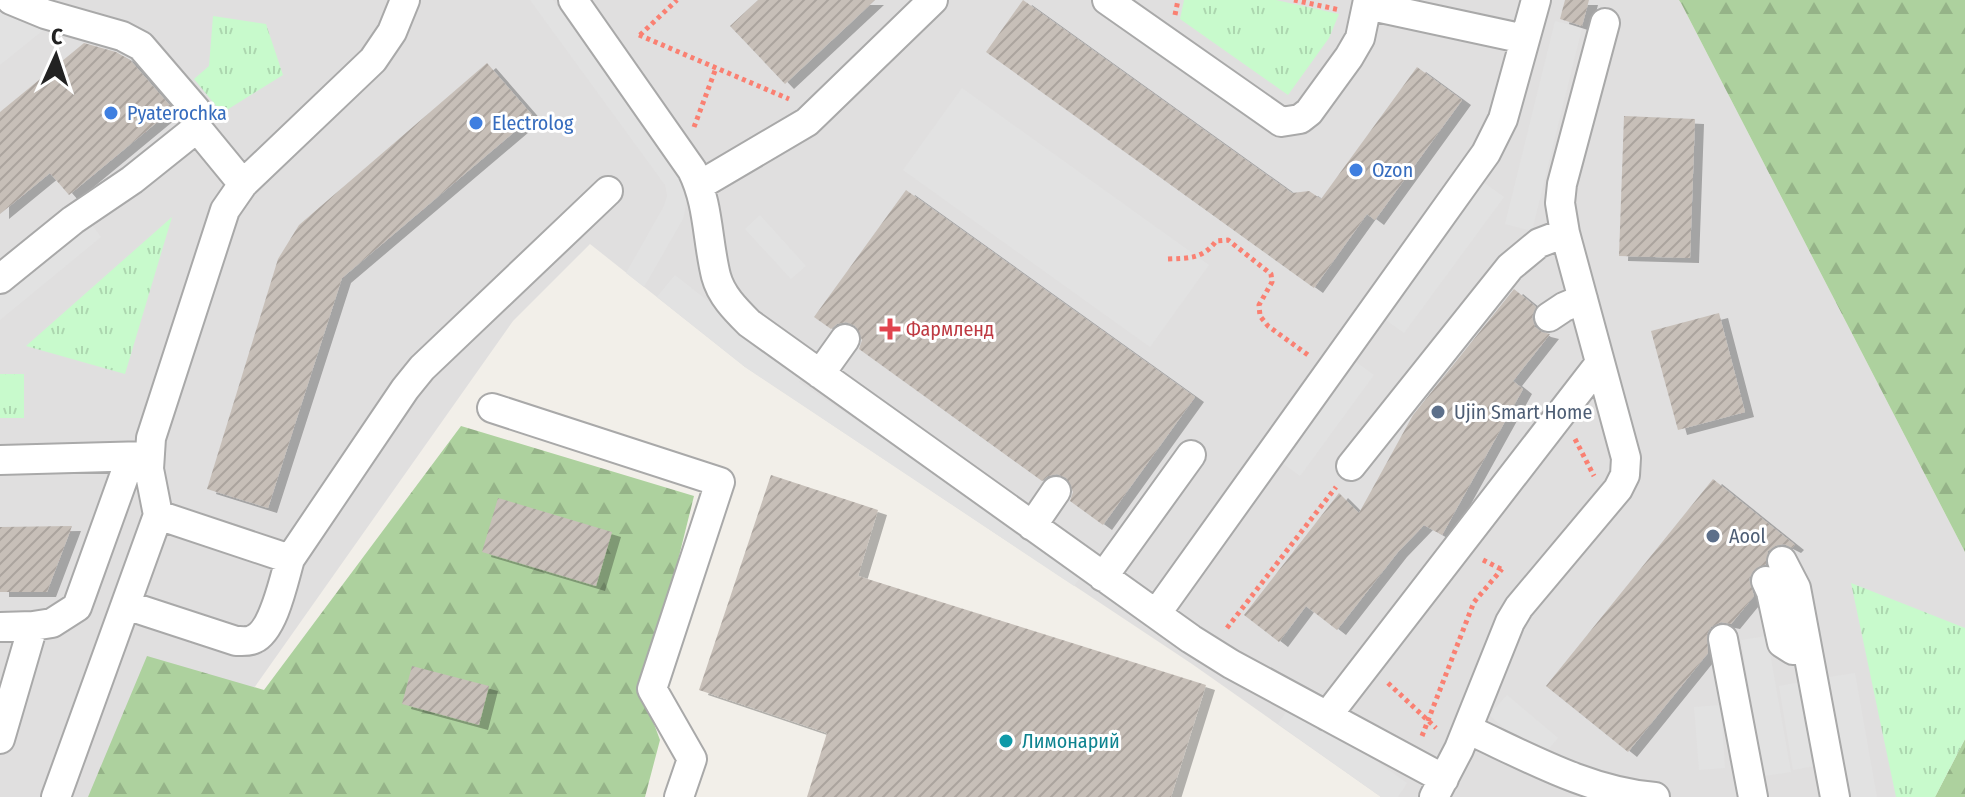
<svg xmlns="http://www.w3.org/2000/svg" width="1965" height="797" font-family="'Fira Sans Condensed',sans-serif">
	<style>
		.residential { fill: #e0dfdf }
		.forest { fill: url(#forest-firs) }
		.park { fill: url(#park-tufts) }
		.parking { fill: #e2e2e2 }
		.building { fill: url(#building-hatch); filter: url(#shadow) }
		.lines { fill: none; stroke-linecap: round; stroke-linejoin: round }
		.minor-casing { stroke: #a9a9a9; stroke-width: 32 }
		.path { stroke: #fa8072; stroke-width: 5; stroke-dasharray: 4 4; stroke-linecap: butt }
		.minor { stroke: #fff; stroke-width: 28 }
		.shop-dot { fill: #3f7fe0; stroke: #fff; stroke-width: 3 }
		.health-dot { fill: #e0444e; stroke: #fff; stroke-width: 3 }
		.service-dot { fill: #5c6f8a; stroke: #fff; stroke-width: 3 }
		.culture-dot { fill: #0f9aa8; stroke: #fff; stroke-width: 3 }
		.labels { text-anchor: middle; dominant-baseline: central; stroke-width: 6; stroke-linejoin: round; paint-order: stroke }
		.shop-label { font-size: 20px; fill: #366cbe; stroke: #fff; text-anchor: start }
		.health-label { font-size: 20px; fill: #be3a42; stroke: #fff; text-anchor: start }
		.service-label { font-size: 20px; fill: #4e5e75; stroke: #fff; text-anchor: start }
		.culture-label { font-size: 20px; fill: #0d838f; stroke: #fff; text-anchor: start }
	</style>
	<defs>
		<pattern id="forest-firs" width="22" height="20" patternUnits="userSpaceOnUse" patternTransform="scale(2)"><rect width="22" height="20" fill="#add19e"/><path d="M5 1l3.5 6h-7zM16 11l3.5 6h-7z" fill="#95b388"/></pattern>
		<pattern id="park-tufts" width="24" height="20" patternUnits="userSpaceOnUse" patternTransform="scale(2)"><rect width="24" height="20" fill="#c8facc"/><path d="M3 7l-1-3M5 7V3M7 7l1-3M15 17l-1-3M17 17v-4M19 17l1-3" fill="none" stroke="#acd6af"/></pattern>
		<pattern id="building-hatch" width="6" height="6" patternUnits="userSpaceOnUse" patternTransform="scale(2)"><rect width="6" height="6" fill="#c7bfb8"/><path d="M-1 1l2-2M0 6l6-6M5 7l2-2" fill="none" stroke="#aba49e"/></pattern>
		<filter id="shadow"><feDropShadow dx="9" dy="5" stdDeviation="0" flood-color="#0004"/></filter>
	</defs>
	<rect width="100%" height="100%" fill="#f2efe9"/>
	<path class="residential" d="M 0,0 L 1682,0 L 1681,3 L 1965,552 L 1965,739 L 1935,797 L 1381,797 L 1192,664 L 745,367 L 590,244 L 513,321 L 177,797 L 0,797 Z"/>
	<path class="forest" d="M 1679,0 L 1965,0 L 1965,552 L 1681,3 Z
		M 461,426 L 694,496 L 644,697 L 660,740 L 645,797 L 88,797 L 147,656 L 264,690 Z
		M 1965,739 L 1965,797 L 1935,797 Z"/>
	<path class="park" d="M 1184,0 L 1276,0 L 1339,14 L 1329,38 L 1288,95 L 1180,19 Z
		M 213,16 L 266,24 L 283,75 L 222,113 L 194,79 L 209,66 Z
		M 172,217 L 125,374 L 26,346 Z
		M 0,374 L 24,374 L 24,418 L 0,418 Z
		M 1851,583 L 1965,628 L 1965,739 L 1935,797 L 1896,797 Z"/>
	<path class="parking" d="M 0,0 L 67,11 L 0,65 Z
		M 530,0 L 553,0 L 684,180 L 687,200 L 683,219 L 644,287 L 626,273 L 664,206 L 667,196 L 665,185 Z
		M 1555,21 L 1582,28 L 1532,231 L 1505,224 Z
		M 962,88 L 1209,265 L 1150,347 L 903,170 Z
		M 1483,182 L 1504,197 L 1404,333 L 1383,318 Z
		M 760,215 L 806,266 L 791,279 L 745,229 Z
		M 89,221 L 101,237 L 0,320 L 0,294 Z
		M 675,275 L 803,376 L 799,382 L 1084,572 L 1074,586 L 745,367 L 657,297 Z
		M 1352,359 L 1374,375 L 1300,476 L 1278,460 Z
		M 1767,636 L 1791,772 L 1764,776 L 1741,640 Z
		M 1855,673 L 1877,797 L 1849,797 L 1829,677 Z
		M 1805,681 L 1820,765 L 1793,770 L 1779,686 Z
		M 1507,695 L 1558,738 L 1540,759 L 1489,715 Z
		M 1293,702 L 1407,783 L 1398,797 L 1381,797 L 1278,724 Z
		M 1721,705 L 1725,768 L 1699,770 L 1694,707 Z"/>
	<path class="building" d="M 758,0 L 875,0 L 785,84 L 730,26 Z
		M 1023,0 L 1292,193 L 1309,191 L 1321,199 L 1417,67 L 1462,100 L 1375,220 L 1367,214 L 1314,288 L 986,52 Z
		M 1565,0 L 1589,0 L 1582,26 L 1560,19 Z
		M 84,43 L 116,52 L 130,60 L 173,109 L 69,195 L 50,173 L 0,214 L 0,112 Z
		M 487,63 L 533,116 L 342,278 L 268,508 L 207,489 L 278,259 L 299,225 Z
		M 1624,116 L 1695,119 L 1690,258 L 1619,256 Z
		M 906,190 L 1195,397 L 1103,525 L 1070,501 L 1073,492 L 1066,478 L 1057,474 L 1048,476 L 1042,481 L 859,349 L 862,340 L 855,326 L 846,322 L 837,324 L 831,329 L 814,317 Z
		M 1514,289 L 1536,307 L 1532,317 L 1535,327 L 1542,332 L 1550,334 L 1513,381 L 1523,389 L 1442,535 L 1424,525 L 1398,552 L 1337,630 L 1306,606 L 1279,642 L 1244,615 L 1339,493 L 1359,513 L 1413,415 Z
		M 1719,313 L 1745,412 L 1678,430 L 1651,331 Z
		M 771,475 L 878,510 L 858,576 L 1206,685 L 1171,797 L 807,797 L 827,733 L 699,690 Z
		M 1713,479 L 1795,545 L 1792,548 L 1784,544 L 1775,546 L 1768,551 L 1766,564 L 1753,571 L 1749,579 L 1754,596 L 1731,624 L 1721,622 L 1711,627 L 1707,634 L 1708,653 L 1628,752 L 1546,686 Z
		M 498,498 L 612,532 L 596,586 L 482,552 Z
		M 72,526 L 47,592 L 0,592 L 0,527 Z
		M 412,666 L 489,686 L 479,725 L 402,704 Z"/>
	<g class="lines">
		<defs>
			<path id="minor" d="M 573,0 L 692,170 C 709,204 707,240 716,276 C 721,295 735,309 749,323 L 1191,639 L 1231,664 L 1444,779
				M 1107,0 L 1281,122 L 1300,119 L 1309,112 L 1349,57 L 1360,38 L 1368,0
				M 1367,5 L 1525,39
				M 197,128 L 243,184
				M 700,185 L 807,122 L 933,0
				M 0,279 L 73,220 L 132,180 L 197,128 L 196,110 L 141,46 L 122,36 L 45,14 L 11,0
				M 1549,317 L 1564,307 L 1583,299
				M 820,374 L 845,339
				M 492,408 L 720,482 L 652,689 L 692,759 L 679,797
				M 0,460 L 147,456
				M 1351,466 L 1510,267 L 1539,243 L 1565,233
				M 158,515 L 290,559 L 405,389 L 422,368 L 608,191
				M 1032,526 L 1056,491
				M 1782,561 L 1796,588 L 1835,797
				M 1103,577 L 1191,455
				M 1766,581 L 1771,592 L 1782,643 L 1793,650 L 1807,647
				M 126,605 L 236,641 C 242,641 249,642 254,639 C 274,630 284,579 290,559
				M 1156,614 L 1486,153 L 1503,119 L 1536,0
				M 0,627 L 33,626 L 52,623 L 77,607 L 131,457
				M 1723,639 L 1753,797
				M 1327,716 L 1600,363
				M 1467,729 C 1528,757 1587,791 1655,797
				M 0,739 L 33,626
				M 56,797 L 158,515 L 149,469 L 151,438 L 225,210 L 243,184 L 373,60 L 392,32 L 405,0
				M 1434,797 L 1459,749 L 1510,622 L 1519,607 L 1618,489 L 1625,475 L 1626,458 L 1565,233 L 1560,203 L 1562,184 L 1605,23"/>
		</defs>
		<use href="#minor" class="minor-casing"/>
		<path class="path" d="M 1294,0 L 1340,10
			M 1175,15 L 1178,0
			M 639,35 L 789,99
			M 640,35 L 677,0
			M 694,127 L 716,68
			M 1168,259 C 1189,258 1203,259 1216,241 L 1228,240 L 1271,274 L 1272,282 L 1259,305 L 1260,316 L 1268,326 L 1308,355
			M 1575,439 L 1594,476
			M 1483,560 L 1503,570
			M 1227,628 L 1336,487
			M 1388,683 L 1436,728
			M 1422,736 L 1474,602 L 1502,569"/>
		<use href="#minor" class="minor"/>
	</g>
	<g class="shop-dot">
		<circle cx="111" cy="113" r="8"/>
		<circle cx="476" cy="123" r="8"/>
		<circle cx="1356" cy="170" r="8"/>
	</g>
	<path class="health-dot" d="M886 317h8v8h8v8h-8v8h-8v-8h-8v-8h8z"/>
	<g class="service-dot">
		<circle cx="1438" cy="412" r="8"/>
		<circle cx="1713" cy="536" r="8"/>
	</g>
	<circle class="culture-dot" cx="1006" cy="741" r="8"/>
	<g class="labels">
		<g class="shop-label">
			<text x="127" y="113">Pyaterochka</text>
			<text x="492" y="123">Electrolog</text>
			<text x="1372" y="170">Ozon</text>
		</g>
		<g class="health-label">
			<text x="906" y="329">Фармленд</text>
		</g>
		<g class="service-label">
			<text x="1454" y="412">Ujin Smart Home</text>
			<text x="1729" y="536">Aool</text>
		</g>
		<g class="culture-label">
			<text x="1022" y="741">Лимонарий</text>
		</g>
	</g>
	<g transform="translate(56 56) rotate(3)" stroke="#ffffff" stroke-width="6" paint-order="stroke">
	<path d="M0-6L14 30L0 20L-14 30Z" fill="#222222"/>
	<text y="-12" font-size="22" font-weight="bold" text-anchor="middle" fill="#222222">С</text>
	</g>
</svg>
